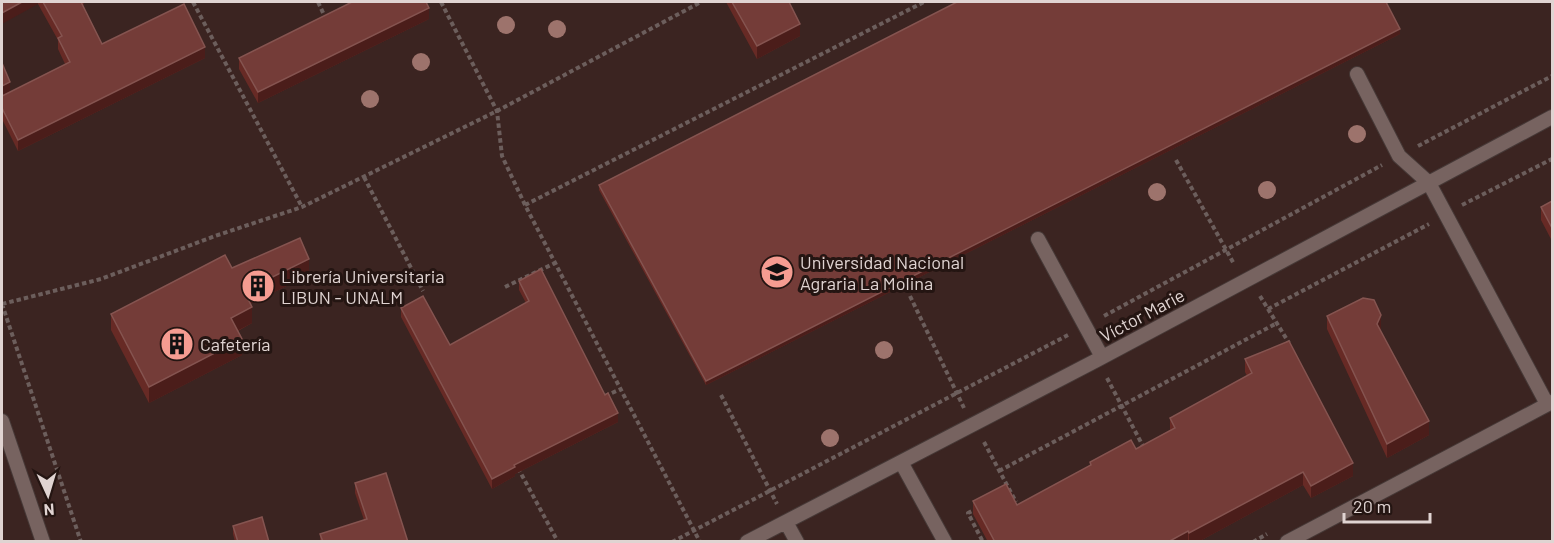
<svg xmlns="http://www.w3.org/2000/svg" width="1554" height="543" font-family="Barlow,sans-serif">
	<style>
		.built { fill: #3b2421 }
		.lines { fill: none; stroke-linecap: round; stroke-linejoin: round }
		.lane-casing { stroke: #463937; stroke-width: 16 }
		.path { stroke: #6c5e5c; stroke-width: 4; stroke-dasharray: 4.5 3; stroke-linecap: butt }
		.lane { stroke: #776360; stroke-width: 14 }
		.tree { fill: #9d736c }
		.wall { fill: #672a25 }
		.shaded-wall { fill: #4b1d1a }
		.building { fill: #743c38; stroke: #855450; stroke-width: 1.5 }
		.labels { text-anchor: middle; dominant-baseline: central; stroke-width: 6; stroke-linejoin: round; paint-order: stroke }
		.poi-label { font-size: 18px; fill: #e0d4d2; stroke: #241512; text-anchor: start }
		.street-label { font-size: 18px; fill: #e0d4d2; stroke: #241512 }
	</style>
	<rect width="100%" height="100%" fill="#2e1e1c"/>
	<path class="built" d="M 2,2 L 1552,2 L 1552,541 L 2,541 Z"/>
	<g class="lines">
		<defs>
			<path id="lane" d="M 1357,74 L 1399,156 L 1429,183 L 1547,404
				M 1038,239 L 1102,357
				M 2,421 L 43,542
				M 901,462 L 945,542
				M 786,522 L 797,542
				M 747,542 L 1097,360 L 1552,117
				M 1287,542 L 1552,402"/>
		</defs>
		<use href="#lane" class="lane-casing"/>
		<path class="path" d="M 193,2 L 302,207
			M 318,2 L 326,19
			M 441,2 L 497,111 L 502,156 L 525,205 L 700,542
			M 1418,146 L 1552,76
			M 1176,160 L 1234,264
			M 364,177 L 423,291
			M 525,205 L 924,2
			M 1462,205 L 1552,159
			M 505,287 L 555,263
			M 910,296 L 964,408
			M 1260,296 L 1289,343
			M 2,304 L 101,279 L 215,236 L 302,207 L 497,111 L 701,2
			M 2,304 L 81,542
			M 1268,309 L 1429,224
			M 1104,316 L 1382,165
			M 1107,378 L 1144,448
			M 721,395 L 777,504
			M 605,396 L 621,389
			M 984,442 L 1016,502
			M 518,468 L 558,542
			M 999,471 L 1277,323
			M 978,508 L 968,513 L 983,542
			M 672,542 L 1068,335
			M 1253,542 L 1267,534"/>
		<use href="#lane" class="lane"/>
	</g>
	<g class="tree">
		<circle cx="506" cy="25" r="9"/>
		<circle cx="557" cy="29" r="9"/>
		<circle cx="421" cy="62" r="9"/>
		<circle cx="370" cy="99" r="9"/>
		<circle cx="1357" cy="134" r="9"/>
		<circle cx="1267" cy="190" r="9"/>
		<circle cx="1157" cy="192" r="9"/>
		<circle cx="884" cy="350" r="9"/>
		<circle cx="830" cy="438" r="9"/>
	</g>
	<path class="wall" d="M 2,2 L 84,2 L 83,6 L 102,44 L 205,58 L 18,151 L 2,119 L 2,63 L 10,92 L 65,64 L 58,49 L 58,40 L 38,4 Z
		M 726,2 L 789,2 L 800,36 L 757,59 Z
		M 429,19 L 258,103 L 239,69 L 239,58 Z
		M 1400,34 L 706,385 L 599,190 L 599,185 Z
		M 1552,201 L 1552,241 L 1541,220 L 1541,207 Z
		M 232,268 L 309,275 L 250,304 L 252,323 L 238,331 L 242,355 L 149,403 L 111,330 L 111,314 Z
		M 519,281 L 618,422 L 515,474 L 515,476 L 492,489 L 401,317 L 401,308 L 450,345 L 526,303 L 519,290 Z
		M 1327,316 L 1381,329 L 1380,330 L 1429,435 L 1387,458 L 1327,329 Z
		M 1245,359 L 1353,476 L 1311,498 L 1303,485 L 1198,542 L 988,542 L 973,514 L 973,501 L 1017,505 L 1090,466 L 1090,462 L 1136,449 L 1170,430 L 1170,418 L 1247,376 L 1245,372 Z
		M 355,483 L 408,542 L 320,542 L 320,534 L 364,520 L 355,493 Z
		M 233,526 L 269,542 L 235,542 L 233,534 Z"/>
	<path class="shaded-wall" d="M 22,2 L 38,2 L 38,4 L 2,24 L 2,13 Z
		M 429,8 L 429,19 L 258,103 L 258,92 Z
		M 800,24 L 800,36 L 757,59 L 757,46 Z
		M 1400,29 L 1400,34 L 706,385 L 706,381 Z
		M 205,47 L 205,58 L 18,151 L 18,140 Z
		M 10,82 L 10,93 L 2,97 L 2,86 Z
		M 309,259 L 309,275 L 244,307 L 244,291 Z
		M 252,307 L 252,323 L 231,334 L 231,318 Z
		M 1381,315 L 1381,329 L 1377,337 L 1377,324 Z
		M 242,339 L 242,355 L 149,403 L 149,387 Z
		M 618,413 L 618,422 L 515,474 L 515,476 L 492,489 L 492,479 L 514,465 Z
		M 1429,421 L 1429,435 L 1387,458 L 1387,444 Z
		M 1353,463 L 1353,476 L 1311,498 L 1311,486 Z
		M 1303,472 L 1303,485 L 1198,542 L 1189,542 L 1189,533 Z
		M 1188,531 L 1188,542 L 1168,542 Z"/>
	<path class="building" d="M 2,2 L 22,2 L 2,13 Z
		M 43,2 L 81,2 L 102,44 L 184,4 L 205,47 L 18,140 L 2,108 L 2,96 L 70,62 L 58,38 L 62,36 Z
		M 352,2 L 426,2 L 429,8 L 258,92 L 239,58 Z
		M 732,2 L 789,2 L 800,24 L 757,46 Z
		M 957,2 L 1386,2 L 1400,29 L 706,381 L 599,185 Z
		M 2,63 L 10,82 L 2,86 Z
		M 1552,201 L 1552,228 L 1541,207 Z
		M 300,238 L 309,259 L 244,291 L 252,307 L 231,318 L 242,339 L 149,387 L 111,314 L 225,255 L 232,268 Z
		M 541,269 L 605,395 L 608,393 L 618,413 L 514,465 L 515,467 L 492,479 L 401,308 L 423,296 L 450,345 L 529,301 L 519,281 Z
		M 1363,298 L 1374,300 L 1381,315 L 1377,324 L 1429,421 L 1387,444 L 1327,316 Z
		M 1289,341 L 1353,463 L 1311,486 L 1303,472 L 1189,533 L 1188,531 L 1168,542 L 995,542 L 973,501 L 1006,484 L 1017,505 L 1091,465 L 1090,462 L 1131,440 L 1136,449 L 1175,428 L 1170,418 L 1252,373 L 1245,359 Z
		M 386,473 L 408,542 L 323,542 L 320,534 L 367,519 L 355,483 Z
		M 262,517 L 269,542 L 238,542 L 233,526 Z"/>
	<defs>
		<symbol id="university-disc" viewBox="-11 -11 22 22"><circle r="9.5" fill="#f59c91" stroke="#241512"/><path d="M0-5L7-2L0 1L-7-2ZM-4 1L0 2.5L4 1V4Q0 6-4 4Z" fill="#111"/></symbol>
		<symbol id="building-disc" viewBox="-11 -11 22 22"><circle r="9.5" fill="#f59c91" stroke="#241512"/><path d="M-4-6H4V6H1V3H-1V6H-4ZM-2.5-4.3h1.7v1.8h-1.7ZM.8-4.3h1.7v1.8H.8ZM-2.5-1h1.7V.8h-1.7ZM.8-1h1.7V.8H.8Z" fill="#111"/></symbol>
	</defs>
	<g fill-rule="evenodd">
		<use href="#university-disc" x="758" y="253" width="38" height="38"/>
		<use href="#building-disc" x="239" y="267" width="38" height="38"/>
		<use href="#building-disc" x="158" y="325" width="38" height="38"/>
	</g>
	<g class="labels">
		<g class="poi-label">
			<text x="800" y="262">Universidad Nacional<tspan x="800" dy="21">Agraria La Molina</tspan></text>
			<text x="281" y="276">Librería Universitaria<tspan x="281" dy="21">LIBUN - UNALM</tspan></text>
			<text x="200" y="344">Cafetería</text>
		</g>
		<g class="street-label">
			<text transform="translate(1142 315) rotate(-28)">Víctor Marie</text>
		</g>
	</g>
	<rect width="1554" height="543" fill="none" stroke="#e0d4d2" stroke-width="6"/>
	<g transform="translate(48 495) rotate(176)" stroke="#241512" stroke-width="4.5" paint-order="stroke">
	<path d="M0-4.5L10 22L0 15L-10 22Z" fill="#e0d4d2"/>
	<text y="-9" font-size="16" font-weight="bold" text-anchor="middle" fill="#e0d4d2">N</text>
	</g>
	<path d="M1344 513v9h86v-9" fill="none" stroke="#e0d4d2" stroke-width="3"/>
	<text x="1353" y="513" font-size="18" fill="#e0d4d2" stroke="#241512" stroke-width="4.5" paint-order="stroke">20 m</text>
</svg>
